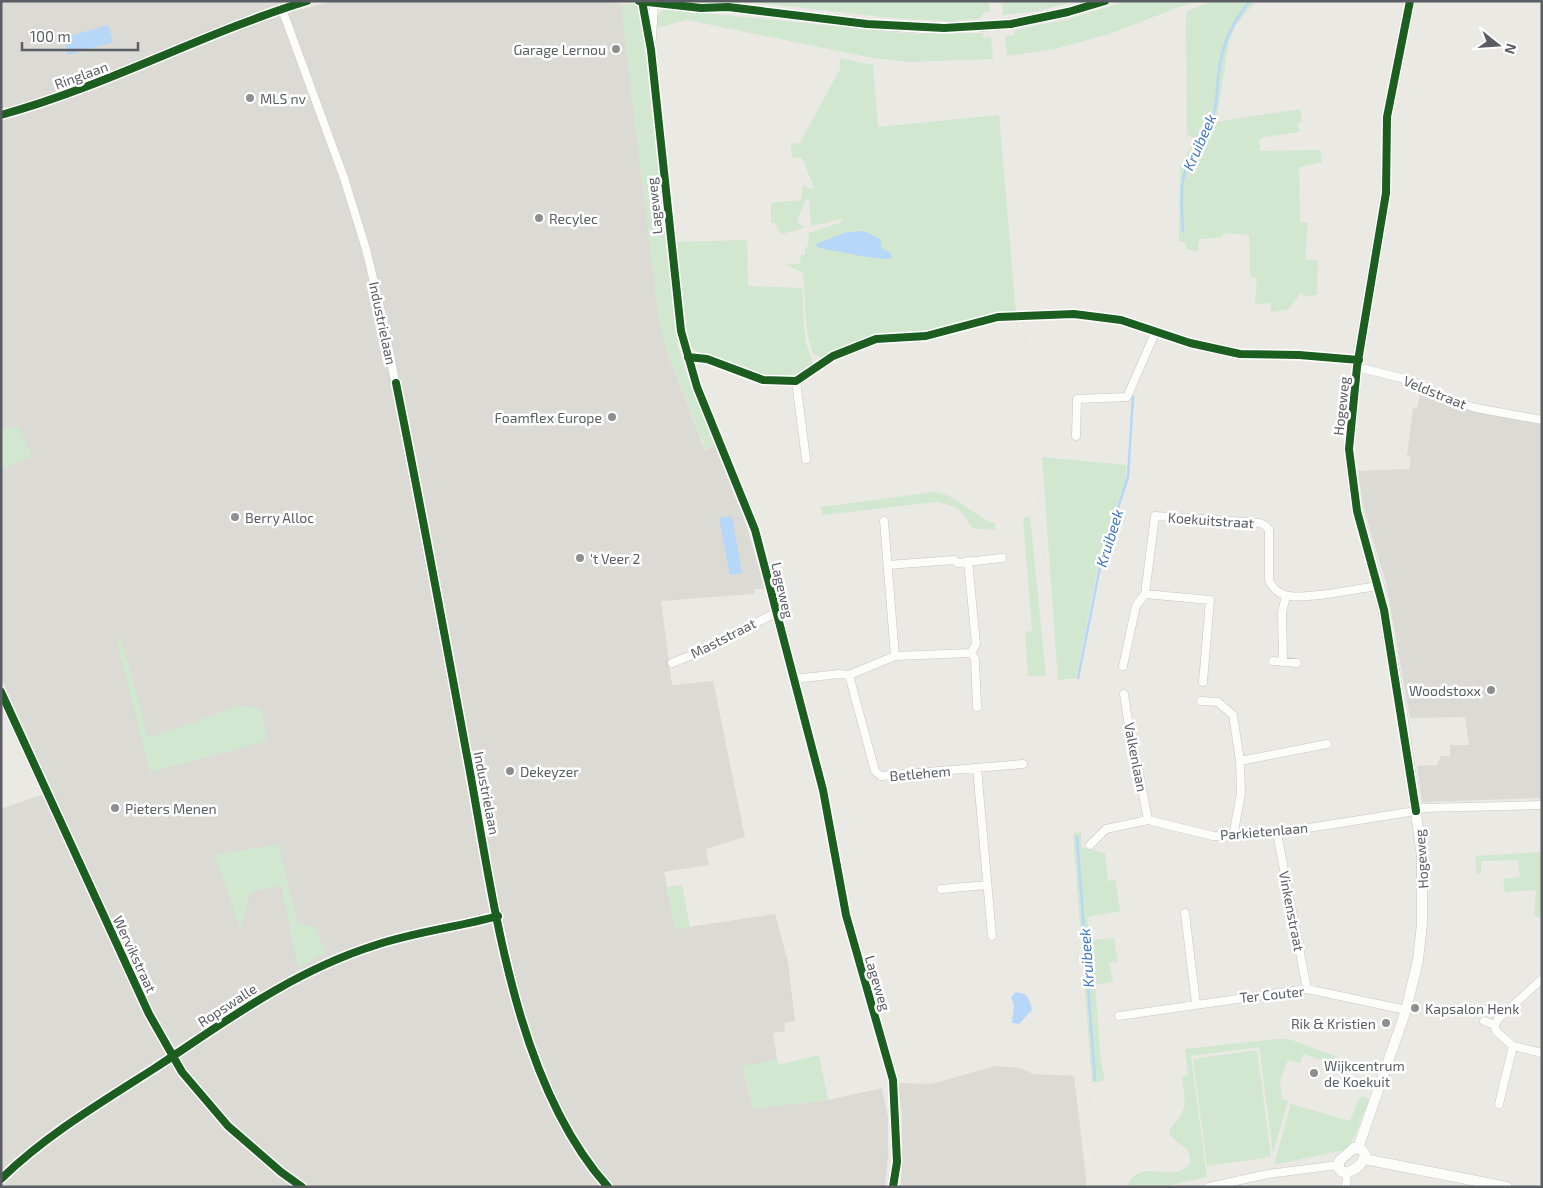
<svg xmlns="http://www.w3.org/2000/svg" width="1543" height="1188" font-family="'Exo 2',sans-serif">
	<style>
		.industrial { fill: #dbdad5 }
		.green { fill: #d1e7d0; fill-rule: evenodd }
		.water { fill: #b6d7f7 }
		.lines { fill: none; stroke-linecap: round; stroke-linejoin: round }
		.stream { stroke: #b6d7f7; stroke-width: 2.5 }
		.street-casing { stroke: #c6c6c5; stroke-width: 9 }
		.secondary-casing { stroke: #c7c7c6; stroke-width: 11 }
		.street { stroke: #fcfcfb; stroke-width: 8 }
		.secondary { stroke: #fcfcfb; stroke-width: 10 }
		.rail { stroke: #e2e2e1; stroke-width: 2.5; stroke-dasharray: 1 6; stroke-linecap: butt }
		.secondary-bridge-casing { stroke: #c7c7c6; stroke-width: 11; stroke-linecap: butt }
		.secondary-bridge { stroke: #fcfcfb; stroke-width: 10 }
		.cycleway-casing { stroke: #fff; stroke-width: 11 }
		.cycleway { stroke: #1b5e20; stroke-width: 8 }
		.poi-dot { fill: #8c8e90; stroke: #fff; stroke-width: 2 }
		.labels { text-anchor: middle; dominant-baseline: central; stroke-width: 5; stroke-linejoin: round; paint-order: stroke }
		.poi-label { font-size: 14px; fill: #5a5d63; stroke: #fff; text-anchor: start }
		.street-label { font-size: 14px; fill: #5a5d63; stroke: #fff }
		.water-label { font-size: 15px; font-style: italic; fill: #4077c4; stroke: #fff }
	</style>
	<rect width="100%" height="100%" fill="#eae9e4"/>
	<path class="industrial" d="M 1,1 L 298,1 L 301,9 L 336,1 L 606,1 L 621,4 L 659,320 L 666,349 L 705,450 L 715,446 L 747,527 L 765,589 L 755,589 L 754,594 L 661,601 L 672,685 L 713,681 L 745,837 L 706,849 L 709,865 L 664,872 L 675,929 L 775,914 L 788,962 L 795,1021 L 784,1023 L 785,1031 L 773,1033 L 777,1059 L 743,1067 L 753,1108 L 828,1100 L 882,1088 L 888,1118 L 888,1156 L 885,1187 L 1,1187 L 1,809 L 52,791 L 1,677 Z
		M 1421,389 L 1445,401 L 1542,423 L 1542,798 L 1422,802 L 1417,766 L 1437,765 L 1441,756 L 1450,756 L 1450,745 L 1469,745 L 1465,717 L 1410,718 L 1386,583 L 1363,506 L 1358,471 L 1409,469 L 1411,457 L 1407,456 L 1413,408 L 1417,409 Z
		M 995,1066 L 1020,1068 L 1033,1074 L 1074,1076 L 1087,1187 L 901,1187 L 902,1115 L 897,1083 L 932,1084 Z"/>
	<path class="green" d="M 743,1 L 989,1 L 990,11 L 985,12 L 978,19 L 947,21 L 891,18 Z
		M 1002,1 L 1076,1 L 1038,11 L 1003,15 Z
		M 1128,1 L 1195,1 L 1109,34 L 1055,49 L 1007,56 L 1005,36 L 1015,35 L 1015,30 L 1065,20 Z
		M 1256,1 L 1236,25 L 1229,41 L 1216,122 L 1300,109 L 1302,122 L 1297,123 L 1300,132 L 1264,137 L 1259,140 L 1260,151 L 1320,150 L 1322,162 L 1299,167 L 1300,222 L 1308,223 L 1305,259 L 1318,261 L 1317,295 L 1304,296 L 1301,293 L 1288,309 L 1271,312 L 1270,303 L 1255,304 L 1257,278 L 1250,277 L 1249,235 L 1223,233 L 1222,237 L 1200,239 L 1197,252 L 1186,249 L 1186,243 L 1179,241 L 1180,165 L 1196,139 L 1187,135 L 1186,12 L 1210,2 Z
		M 621,4 L 637,4 L 641,9 L 678,346 L 687,375 L 715,446 L 706,450 L 666,349 L 659,320 Z
		M 664,9 L 913,34 L 982,33 L 983,38 L 991,37 L 993,59 L 910,62 L 873,58 L 687,20 L 656,28 L 657,16 Z
		M 840,58 L 873,65 L 878,127 L 999,115 L 1016,312 L 966,320 L 934,331 L 874,337 L 853,343 L 821,358 L 813,354 L 807,332 L 803,273 L 785,264 L 800,264 L 801,255 L 805,255 L 805,248 L 808,246 L 809,233 L 842,222 L 842,219 L 811,226 L 809,201 L 806,198 L 797,222 L 805,228 L 781,234 L 775,223 L 771,223 L 771,203 L 801,200 L 803,185 L 809,189 L 814,188 L 802,157 L 792,158 L 791,144 L 800,143 L 840,69 ZM 864,231 L 882,246 L 880,259 L 839,250 L 818,248 C 833,236 845,232 864,231 Z
		M 747,240 L 748,286 L 802,288 L 805,340 L 813,363 C 796,399 717,360 693,349 L 686,339 L 674,242 Z
		M 18,425 L 32,457 L 1,469 L 1,431 Z
		M 1042,457 L 1126,465 L 1126,478 L 1100,556 L 1076,678 L 1058,680 Z
		M 934,492 L 949,496 L 989,522 L 995,523 L 995,530 L 972,528 C 961,509 957,506 936,502 L 822,515 L 821,507 Z
		M 1030,516 L 1046,676 L 1028,676 L 1025,632 L 1032,631 L 1023,518 Z
		M 121,637 L 148,738 L 240,706 L 262,709 L 267,741 L 150,772 L 116,640 Z
		M 1081,832 L 1081,847 L 1105,853 L 1108,881 L 1115,879 L 1120,911 L 1087,917 L 1090,940 L 1114,938 L 1118,962 L 1109,963 L 1113,981 L 1095,985 L 1101,1063 L 1105,1080 L 1092,1083 L 1073,834 Z
		M 279,844 L 297,923 L 315,927 L 326,953 L 298,968 L 281,886 L 251,891 L 240,928 L 215,855 Z
		M 1542,852 L 1542,915 L 1538,918 L 1534,915 L 1536,890 L 1505,892 L 1503,879 L 1520,877 L 1518,860 L 1481,861 L 1481,874 L 1477,874 L 1475,856 Z
		M 682,885 L 690,927 L 675,929 L 667,887 Z
		M 1277,1039 L 1289,1039 L 1340,1058 L 1338,1065 L 1303,1054 L 1300,1063 L 1288,1060 L 1280,1081 L 1282,1099 L 1288,1101 L 1273,1153 L 1259,1047 L 1191,1056 L 1207,1177 L 1162,1187 L 1130,1187 L 1128,1184 C 1141,1156 1177,1187 1191,1161 L 1188,1151 L 1169,1134 C 1171,1124 1177,1122 1182,1113 C 1187,1101 1183,1089 1182,1077 L 1188,1075 L 1185,1049 Z
		M 1257,1050 L 1271,1157 L 1207,1166 L 1193,1059 Z
		M 819,1055 L 828,1100 L 753,1109 L 743,1066 L 777,1059 L 779,1065 Z
		M 1364,1097 L 1369,1100 L 1350,1146 L 1345,1150 L 1274,1165 L 1291,1104 L 1350,1121 L 1359,1098 Z"/>
	<path class="water" d="M 108,25 L 113,42 L 68,55 L 63,38 Z
		M 864,231 L 880,239 L 882,249 L 890,252 L 892,258 C 883,262 833,250 818,248 L 816,244 L 847,232 Z
		M 732,516 L 742,573 L 730,575 L 719,518 Z
		M 1016,992 L 1025,994 L 1029,999 L 1032,1010 L 1019,1024 L 1012,1023 L 1014,1005 L 1011,997 Z"/>
	<g class="lines">
		<path class="stream" d="M 1183,231 C 1182,207 1179,181 1189,159 C 1195,145 1207,134 1212,120 C 1219,100 1216,78 1221,59 C 1225,37 1236,18 1250,1
			M 1078,678 L 1102,557 L 1128,477 L 1133,397
			M 1077,837 L 1095,1080"/>
		<defs>
			<path id="street" d="M 642,1 L 651,50 L 681,331 L 697,387 L 755,530 L 823,790 L 846,915 L 893,1080 L 897,1162 L 893,1187
				M 282,9 L 344,178 L 366,249 L 384,324 L 492,890 L 518,1006 L 535,1061 L 569,1131 L 608,1187
				M 652,38 L 654,1
				M 688,357 L 707,359 L 763,380 L 796,381 L 833,356 L 876,339 L 926,336 L 998,317 L 1074,314 L 1121,320 L 1190,343 L 1240,354 L 1299,355 L 1359,360
				M 1357,367 L 1405,379 L 1422,385 L 1444,398 L 1476,408 L 1542,420
				M 796,381 L 806,459
				M 1076,436 L 1077,399 L 1127,397 L 1156,331
				M 884,521 L 895,656
				M 968,561 L 976,644 L 971,653
				M 888,565 L 954,560 L 958,563 L 1002,558
				M 1273,661 L 1297,663
				M 1283,662 L 1282,612 L 1286,596
				M 672,663 L 707,649 L 775,613
				M 1123,666 L 1136,606 L 1145,594
				M 849,675 L 875,771 L 881,776 L 1023,764
				M 794,679 L 839,674 L 849,675 L 895,656 L 971,653 L 975,659 L 977,707
				M 1203,682 L 1210,600 L 1145,594 L 1155,516 L 1260,523 L 1266,526 L 1269,530 L 1269,580 C 1272,587 1278,593 1285,595 C 1302,601 1358,588 1379,586
				M 1124,694 L 1134,759 L 1138,768 L 1148,820
				M 1201,701 L 1218,702 L 1233,715 L 1240,761 L 1241,793 L 1233,837
				M 1240,761 L 1327,744
				M 977,768 L 992,936
				M 1277,833 L 1307,989
				M 1090,845 L 1106,829 L 1148,820 L 1213,836 L 1233,837 L 1277,833 L 1416,811 L 1423,808 L 1542,805
				M 941,889 L 987,885
				M 1185,913 L 1196,1004
				M 1119,1016 L 1307,989 L 1406,1010
				M 1484,1021 L 1495,1025
				M 1513,1046 L 1542,1053
				M 1499,1104 L 1513,1046 L 1496,1031 L 1495,1025 L 1498,1019 L 1542,979
				M 1,1179 C 46,1135 102,1102 155,1068 C 226,1021 293,971 376,945 C 415,932 458,927 498,916
				M 1209,1187 L 1268,1174 L 1338,1165
				M 1346,1187 L 1347,1173"/>
			<path id="secondary" d="M 639,1 L 701,8 L 728,7 L 867,24 L 925,28 L 983,26
				M 1011,24 L 1068,12 L 1105,1
				M 1,115 C 107,86 203,33 307,1
				M 1,692 L 149,1014 L 182,1072 L 228,1126 L 281,1172 L 302,1187
				M 1354,1148 L 1362,1150 L 1365,1154 C 1363,1165 1353,1173 1342,1172 L 1339,1169 L 1339,1161 Z
				M 1358,1148 L 1406,1010 L 1418,960 L 1422,924 L 1422,856 L 1402,714 L 1379,586 L 1357,511 L 1349,449 L 1357,367 L 1386,193 L 1387,117 L 1410,1
				M 1364,1159 L 1507,1187"/>
		</defs>
		<use href="#street" class="street-casing"/>
		<use href="#secondary" class="secondary-casing"/>
		<use href="#street" class="street"/>
		<use href="#secondary" class="secondary"/>
		<path class="rail" d="M 997,1 L 1097,1187"/>
		<defs>
			<path id="secondary-bridge" d="M 983,26 L 1011,24"/>
		</defs>
		<use href="#secondary-bridge" class="secondary-bridge-casing"/>
		<use href="#secondary-bridge" class="secondary-bridge"/>
		<defs>
			<path id="cycleway" d="M 639,1 L 701,8 L 728,7 L 867,24 L 944,28 L 1011,24 L 1068,12 L 1105,1
				M 642,1 L 651,50 L 681,331 L 697,387 L 755,530 L 823,790 L 846,915 L 893,1080 L 897,1162 L 893,1187
				M 1410,1 L 1387,117 L 1386,193 L 1357,367 L 1349,449 L 1357,511 L 1384,610 L 1416,811
				M 1,115 C 107,86 203,33 307,1
				M 688,357 L 707,359 L 763,380 L 796,381 L 833,356 L 876,339 L 926,336 L 998,317 L 1074,314 L 1121,320 L 1190,343 L 1240,354 L 1299,355 L 1359,360
				M 396,383 C 421,507 444,631 467,756 C 493,892 512,1080 608,1187
				M 1,692 L 149,1014 L 182,1072 L 228,1126 L 281,1172 L 302,1187
				M 1,1179 C 46,1135 102,1102 155,1068 C 226,1021 293,971 376,945 C 415,932 458,927 498,916"/>
		</defs>
		<use href="#cycleway" class="cycleway-casing"/>
		<use href="#cycleway" class="cycleway"/>
	</g>
	<g class="poi-dot">
		<circle cx="616" cy="49" r="5"/>
		<circle cx="250" cy="98" r="5"/>
		<circle cx="539" cy="218" r="5"/>
		<circle cx="612" cy="417" r="5"/>
		<circle cx="235" cy="517" r="5"/>
		<circle cx="580" cy="558" r="5"/>
		<circle cx="1491" cy="690" r="5"/>
		<circle cx="510" cy="771" r="5"/>
		<circle cx="115" cy="808" r="5"/>
		<circle cx="1415" cy="1008" r="5"/>
		<circle cx="1386" cy="1023" r="5"/>
		<circle cx="1314" cy="1073" r="5"/>
	</g>
	<g class="labels">
		<g class="poi-label">
			<text x="606" y="49" text-anchor="end">Garage Lernou</text>
			<text x="260" y="98">MLS nv</text>
			<text x="549" y="218">Recylec</text>
			<text x="602" y="417" text-anchor="end">Foamflex Europe</text>
			<text x="245" y="517">Berry Alloc</text>
			<text x="590" y="558">'t Veer 2</text>
			<text x="1481" y="690" text-anchor="end">Woodstoxx</text>
			<text x="520" y="771">Dekeyzer</text>
			<text x="125" y="808">Pieters Menen</text>
			<text x="1425" y="1008">Kapsalon Henk</text>
			<text x="1376" y="1023" text-anchor="end">Rik &amp; Kristien</text>
			<text x="1324" y="1065">Wijkcentrum<tspan x="1324" dy="16">de Koekuit</tspan></text>
		</g>
		<g class="street-label">
			<text transform="translate(81 75) rotate(-20)">Ringlaan</text>
			<text transform="translate(654 206) rotate(-96)">Lageweg</text>
			<text transform="translate(383 323) rotate(78)">Industrielaan</text>
			<text transform="translate(1435 392) rotate(22)">Veldstraat</text>
			<text transform="translate(1341 406) rotate(-84)">Hogeweg</text>
			<text transform="translate(1211 520) rotate(4)">Koekuitstraat</text>
			<text transform="translate(783 590) rotate(77)">Lageweg</text>
			<text transform="translate(723 638) rotate(-27)">Maststraat</text>
			<text transform="translate(1136 757) rotate(79)">Valkenlaan</text>
			<text transform="translate(920 773) rotate(-5)">Betlehem</text>
			<text transform="translate(487 793) rotate(79)">Industrielaan</text>
			<text transform="translate(1264 831) rotate(-5)">Parkietenlaan</text>
			<text transform="translate(1421 859) rotate(-94)">Hogeweg</text>
			<text transform="translate(1292 911) rotate(79)">Vinkenstraat</text>
			<text transform="translate(135 954) rotate(65)">Wervikstraat</text>
			<text transform="translate(878 983) rotate(73)">Lageweg</text>
			<text transform="translate(1272 994) rotate(-6)">Ter Couter</text>
			<text transform="translate(227 1005) rotate(-33)">Ropswalle</text>
		</g>
		<g class="water-label">
			<text transform="translate(1199 142) rotate(-66)">Kruibeek</text>
			<text transform="translate(1109 538) rotate(-73)">Kruibeek</text>
			<text transform="translate(1086 958) rotate(-94)">Kruibeek</text>
		</g>
	</g>
	<rect width="1543" height="1188" fill="none" stroke="#5a5d63" stroke-width="5"/>
	<g transform="translate(1498 45) rotate(107)" stroke="#ffffff" stroke-width="4" paint-order="stroke">
	<path d="M0-4L9 19L0 12L-9 19Z" fill="#5a5d63"/>
	<text y="-8" font-size="14" font-weight="bold" text-anchor="middle" fill="#5a5d63">N</text>
	</g>
	<path d="M22 42v8h116v-8" fill="none" stroke="#5a5d63" stroke-width="2.5"/>
	<text x="30" y="42" font-size="15" fill="#5a5d63" stroke="#ffffff" stroke-width="4" paint-order="stroke">100 m</text>
</svg>
